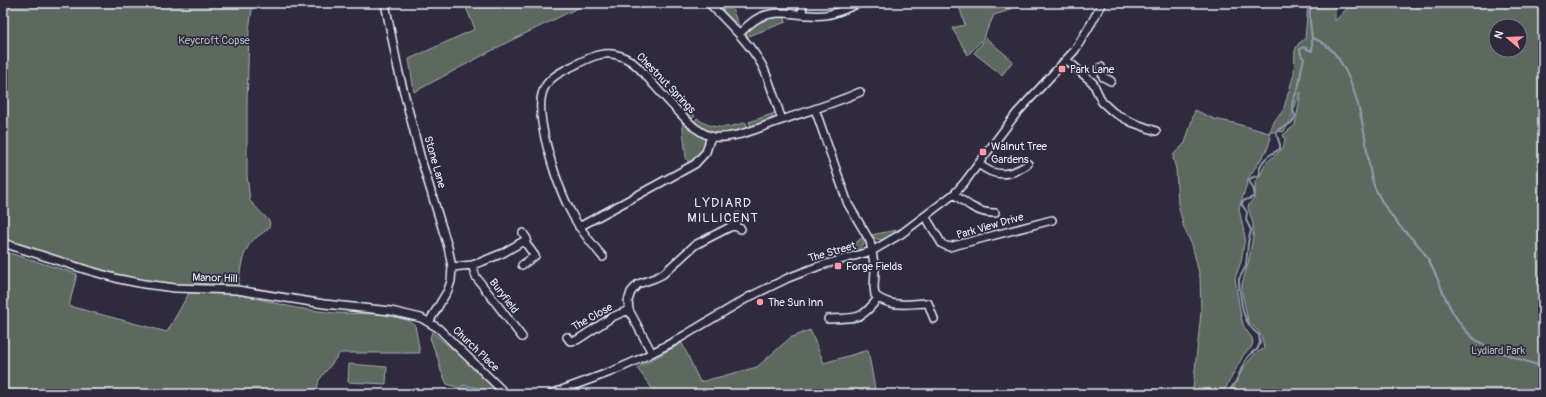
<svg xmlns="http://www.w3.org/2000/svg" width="1546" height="397" font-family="Pangolin,sans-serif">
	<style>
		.green { fill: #5d695f; stroke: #a2adac; fill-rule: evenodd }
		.water { fill: #546780; stroke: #8f9eb0 }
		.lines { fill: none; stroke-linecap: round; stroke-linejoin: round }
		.stream { stroke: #8f9eb0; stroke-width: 2 }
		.minor-casing { stroke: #e8f1f8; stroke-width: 10 }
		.minor { stroke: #2f2a3d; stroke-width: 7 }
		.poi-dot { fill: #ff9aa2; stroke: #2f2a3d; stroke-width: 1.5 }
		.labels { text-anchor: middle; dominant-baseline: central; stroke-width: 3.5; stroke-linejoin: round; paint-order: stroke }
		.park-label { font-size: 11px; fill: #b0bbbb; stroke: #2f2a3d }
		.poi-label { font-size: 11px; fill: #e8f1f8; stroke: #2f2a3d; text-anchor: start }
		.street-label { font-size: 11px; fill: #e8f1f8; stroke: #2f2a3d }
		.quarter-label { font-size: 13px; letter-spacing: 1px; fill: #e8f1f8; stroke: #2f2a3d }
	</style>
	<rect width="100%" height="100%" fill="#2f2a3d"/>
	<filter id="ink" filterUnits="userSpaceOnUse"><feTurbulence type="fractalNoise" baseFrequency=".025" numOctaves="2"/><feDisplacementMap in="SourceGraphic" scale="8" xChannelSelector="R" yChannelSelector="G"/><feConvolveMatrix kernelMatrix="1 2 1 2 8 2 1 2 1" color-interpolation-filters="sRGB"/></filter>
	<g filter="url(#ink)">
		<path class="green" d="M 3,3 L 253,3 L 249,30 L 247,104 L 247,175 L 250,201 L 270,222 L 269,228 C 262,234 252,239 248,247 C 241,258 240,274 238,287 L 211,283 L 183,285 L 144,282 L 112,276 L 3,239 Z
			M 464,3 L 588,3 L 506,43 L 414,92 L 409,59 L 475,29 Z
			M 958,3 L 1015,3 C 1010,12 1003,12 994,15 L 983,39 L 968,55 L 952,28 L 965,25 Z
			M 1308,3 L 1336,3 L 1335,8 L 1335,21 L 1352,3 L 1543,3 L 1543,394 L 1230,394 C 1239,378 1246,356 1264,349 L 1262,338 L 1259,332 L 1248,321 L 1242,292 L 1242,284 L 1248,264 L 1253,237 L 1253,224 L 1248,207 L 1249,204 L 1255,197 L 1255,182 L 1262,172 L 1265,164 L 1283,148 L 1285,139 L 1283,135 L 1295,125 L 1301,92 C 1295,103 1291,125 1283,132 L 1277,131 L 1269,133 L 1271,138 L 1267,150 L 1249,177 L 1239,209 L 1245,237 L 1241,262 L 1235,278 L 1241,317 L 1244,327 L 1252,338 L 1253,343 L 1251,348 L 1244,354 L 1224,391 L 1229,394 L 1194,394 L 1195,389 L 1193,389 L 1201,312 L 1200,277 L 1192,245 L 1184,228 L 1178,204 L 1176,169 L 1173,158 L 1174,154 L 1185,143 L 1195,110 L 1214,119 L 1234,123 L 1269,133 L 1275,120 L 1283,111 L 1294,74 L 1295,50 L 1299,43 L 1305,39 ZM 1496,26 L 1520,26 L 1520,50 L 1496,50 Z
			M 731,6 L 739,26 L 733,23 L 721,10 Z
			M 784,16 L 786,22 L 746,37 C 747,21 771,17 784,16 Z
			M 986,38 L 1013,61 L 1002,75 L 974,53 Z
			M 672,95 L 695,116 L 691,120 L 669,97 Z
			M 775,113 L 770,121 L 751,127 L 749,122 Z
			M 697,118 C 711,130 729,129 745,122 L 749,128 C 727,136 712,136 693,123 Z
			M 682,120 C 700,139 722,139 689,164 L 686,157 Z
			M 907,227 C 894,234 884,247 871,235 L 897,230 Z
			M 864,236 C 868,251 848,255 838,259 L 838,257 Z
			M 3,251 L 77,274 L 69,306 L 167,332 L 189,293 L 238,294 L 296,308 L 334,313 L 381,314 L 408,320 L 415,325 L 420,353 L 340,353 L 319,380 L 316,394 L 3,394 Z
			M 810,330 L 824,363 L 868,350 L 876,394 L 656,394 L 637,368 L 682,343 L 700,382 L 757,367 L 790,338 Z
			M 432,332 L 488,379 L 500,394 L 495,394 L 482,389 L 464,385 L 459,388 L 447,384 L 441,371 L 438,359 L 430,338 Z
			M 349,364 L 387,367 L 386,384 L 348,382 Z"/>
		<path class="water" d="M 464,385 L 482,389 L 495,394 L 456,394 L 459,388 Z"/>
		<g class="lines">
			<path class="stream" d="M 1318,3 L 1322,7 L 1324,3
				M 1312,38 C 1348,48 1361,112 1366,143 C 1368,158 1369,174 1375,188 C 1380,199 1386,209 1394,219 C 1402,230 1414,239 1422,250 C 1435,267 1440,288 1450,307 C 1457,320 1467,336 1481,343 C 1500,354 1523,360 1543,367
				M 1227,394 C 1230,390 1233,385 1236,381 C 1242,370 1245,354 1257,350 L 1260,343 L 1259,335 C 1241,321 1242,305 1239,284 L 1239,279 L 1246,266 L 1248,243 L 1251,230 L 1246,220 L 1247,212 L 1242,205 L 1242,202 C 1245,199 1247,200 1251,198 C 1258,195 1252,185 1249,181 L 1251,178 L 1260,175 C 1257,161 1271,154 1280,149 L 1280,145 L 1276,132 C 1283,123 1293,128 1295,115 C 1287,102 1298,95 1299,84 C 1301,75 1301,67 1304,59 L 1301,55 L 1300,49 L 1303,47 L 1312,51 C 1314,36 1306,15 1312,3"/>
			<defs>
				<path id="minor" d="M 385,3 L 398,69 L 421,159 L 448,247 L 452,267 L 451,281 L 448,290 L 429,322
					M 709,3 C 728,23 750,43 763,67 C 771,84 776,103 782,120
					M 802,14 L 803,3
					M 739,34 C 744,29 749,24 755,20 C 776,6 802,18 825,15 C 837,14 849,7 860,3
					M 1067,60 L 1093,83 L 1102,102 L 1113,112 L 1131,122 L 1156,131
					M 1101,67 L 1103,77 L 1111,81
					M 815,109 L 848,204 L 870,241 L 875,269 L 874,288 L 875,295 C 891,309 910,303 928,303 L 934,319
					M 979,164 C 995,178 1011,176 1028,164
					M 954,194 C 965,203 979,214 995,213
					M 925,216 L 942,244 L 949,247 L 1052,220
					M 735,226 L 738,217
					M 579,227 L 695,164 L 706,152 L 711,136
					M 3,243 L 87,270 L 119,279 L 144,284 L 175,288 L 237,290 L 324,304 L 391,311 L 421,318 L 438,328 L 506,394
					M 603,257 C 592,244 581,231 573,216 C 559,191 533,117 543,91 C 548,77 563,71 575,65 C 590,57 606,49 623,57 C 636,62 645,75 654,85 C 667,100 680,114 694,127 C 700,131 706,136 713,137 C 737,139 760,127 782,120 C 808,111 835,103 860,92
					M 472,265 L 476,277 L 522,337
					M 522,265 L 535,256 L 524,241
					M 452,267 L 472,265 L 481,262 L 503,253 L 527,239 L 523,233
					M 828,319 C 856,317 860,322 878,298
					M 567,337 L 570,341 L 577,340 L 612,317 L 629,310
					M 652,353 L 629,310 L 628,301 L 631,292 L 638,284 L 655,278 L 663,274 L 695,245 L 730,227 L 735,226 L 741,229
					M 551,394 L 613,371 L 640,359 L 675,341 L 749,297 L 788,278 L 819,266 L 872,251 L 901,234 L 954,194 L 964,183 L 1016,114 L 1075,50 L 1092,22 L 1102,3"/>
			</defs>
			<use href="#minor" class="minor-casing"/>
			<use href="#minor" class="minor"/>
		</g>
	</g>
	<g class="poi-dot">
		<rect x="1058" y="65" width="8" height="8" rx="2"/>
		<rect x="979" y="148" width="8" height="8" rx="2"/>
		<rect x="834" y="262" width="8" height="8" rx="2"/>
		<circle cx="760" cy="302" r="4"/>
	</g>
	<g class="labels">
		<g class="park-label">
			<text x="214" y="40">Keycroft Copse</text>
			<text x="1498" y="350">Lydiard Park</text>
		</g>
		<g class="poi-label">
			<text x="1070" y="69">Park Lane</text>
			<text x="991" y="146">Walnut Tree<tspan x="991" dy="13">Gardens</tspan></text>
			<text x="846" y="266">Forge Fields</text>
			<text x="768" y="302">The Sun Inn</text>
		</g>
		<g class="street-label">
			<text transform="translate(666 83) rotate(46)">Chestnut Springs</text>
			<text transform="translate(435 162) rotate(74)">Stone Lane</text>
			<text transform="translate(990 226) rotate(-16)">Park View Drive</text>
			<text transform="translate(832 252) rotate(-16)">The Street</text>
			<text transform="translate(215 278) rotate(2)">Manor Hill</text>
			<text transform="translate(504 296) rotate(53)">Buryfield</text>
			<text transform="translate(592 317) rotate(-29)">The Close</text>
			<text transform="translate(476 349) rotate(44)">Church Place</text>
		</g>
		<g class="quarter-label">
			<text x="723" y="203">LYDIARD<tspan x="723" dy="15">MILLICENT</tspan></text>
		</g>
	</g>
	<rect width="1546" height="397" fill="none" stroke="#2f2a3d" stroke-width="16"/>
	<rect x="8" y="8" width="1530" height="381" fill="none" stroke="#e8f1f8" stroke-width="1.5" filter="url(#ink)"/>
	<g transform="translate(1508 38) rotate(289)"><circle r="19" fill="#2f2a3d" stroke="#797a88"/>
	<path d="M0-3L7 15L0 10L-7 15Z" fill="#ff9aa2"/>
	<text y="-6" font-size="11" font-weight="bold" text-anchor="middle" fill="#e8f1f8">N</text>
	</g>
</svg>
